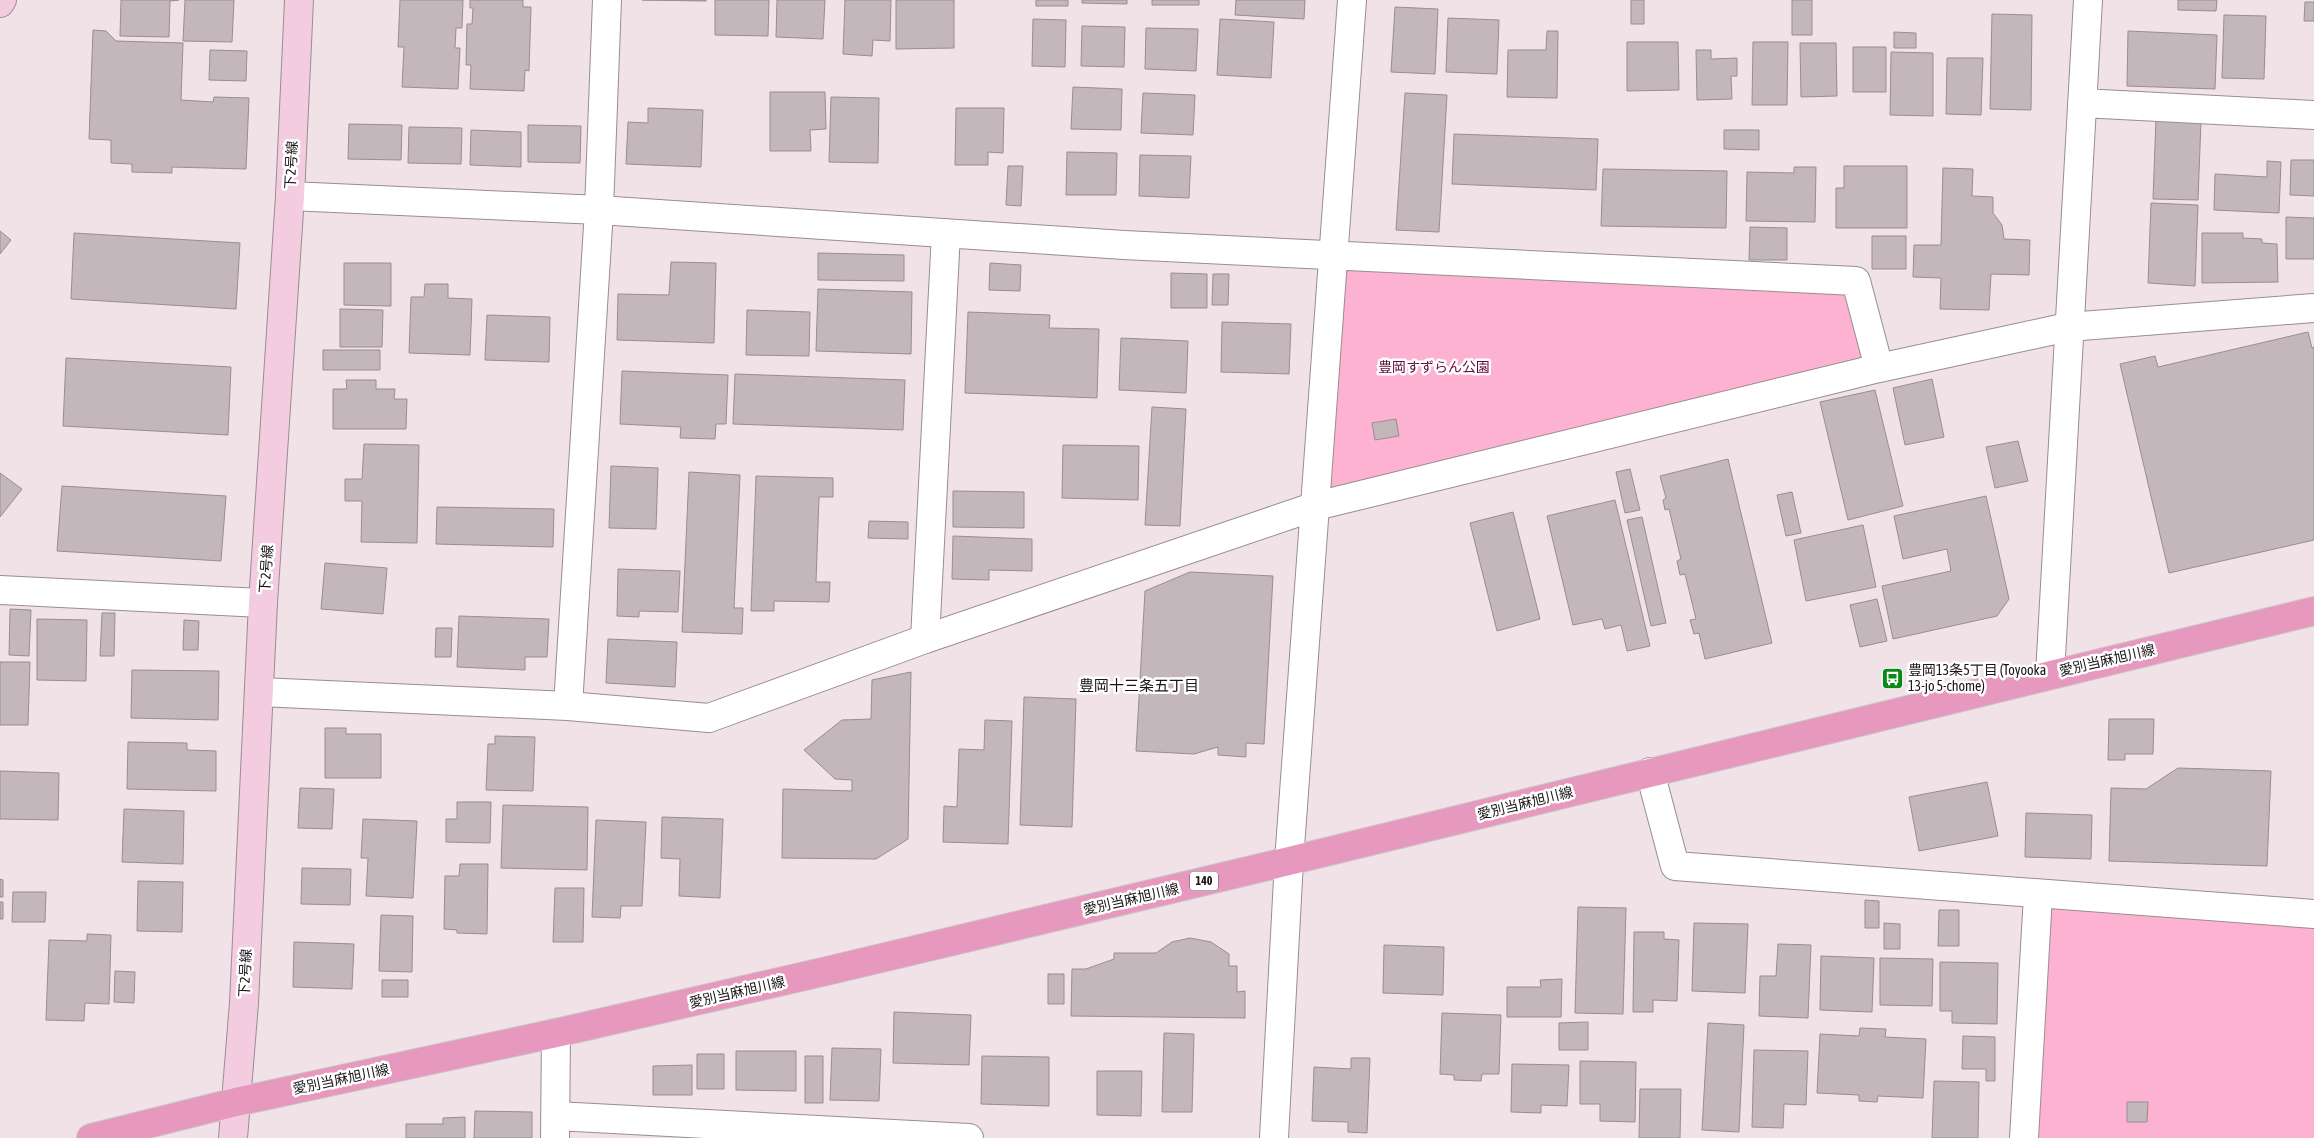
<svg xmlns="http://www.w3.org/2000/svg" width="2314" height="1138" font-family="'Asap Condensed','Noto Sans JP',sans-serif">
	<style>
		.green { fill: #fcb2d0 }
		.building { fill: #c4b7bc; stroke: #998d91 }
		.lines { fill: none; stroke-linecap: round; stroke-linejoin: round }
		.street-casing { stroke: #998d91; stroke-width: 30 }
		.secondary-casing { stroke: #998d91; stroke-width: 30 }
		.primary-casing { stroke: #c8c7c7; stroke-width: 30 }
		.street { stroke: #fff; stroke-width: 28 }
		.secondary { stroke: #f3ccdf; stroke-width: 28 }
		.primary { stroke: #e798bf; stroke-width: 28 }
		.labels { text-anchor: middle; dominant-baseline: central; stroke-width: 5; stroke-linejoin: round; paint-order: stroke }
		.shield { fill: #fff; stroke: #5e5a5c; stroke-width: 1 }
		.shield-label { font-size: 12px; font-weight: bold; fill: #191416 }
		.street-label { font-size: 14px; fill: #191416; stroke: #fff }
		.park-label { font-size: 14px; fill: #610d3b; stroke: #fff }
		.poi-label { font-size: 14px; fill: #191416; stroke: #fff; text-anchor: start }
		.neighbourhood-label { font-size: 15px; fill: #191416; stroke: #fff }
	</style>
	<rect width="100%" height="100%" fill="#f0e2e7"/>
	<path class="green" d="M 1335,255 L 1856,281 L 1879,368 L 1316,506 Z
		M 2038,895 L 2314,914 L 2314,1138 L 2024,1138 Z"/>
	<path class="building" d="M 121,0 L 179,0 L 170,1 L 169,37 L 120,36 Z
		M 185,0 L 234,0 L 232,42 L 183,41 Z
		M 400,0 L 463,0 L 462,28 L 456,28 L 455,48 L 460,48 L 458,89 L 402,87 L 404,47 L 398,47 Z
		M 470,0 L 523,0 L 523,7 L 531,7 L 529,71 L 525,70 L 524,91 L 470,89 L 471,65 L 466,65 L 467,24 L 472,24 L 473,8 L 470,8 Z
		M 642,0 L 706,0 L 706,1 Z
		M 715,0 L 769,0 L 768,36 L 715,35 Z
		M 777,0 L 825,0 L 823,39 L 776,37 Z
		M 845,0 L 891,0 L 890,41 L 873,40 L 872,56 L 843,54 Z
		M 896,0 L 954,0 L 954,48 L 896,49 Z
		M 1036,0 L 1068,0 L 1068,6 L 1036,6 Z
		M 1082,0 L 1127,0 L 1127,4 L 1082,3 Z
		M 1152,0 L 1199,0 L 1199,5 L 1152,5 Z
		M 1236,0 L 1305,0 L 1304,19 L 1235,15 Z
		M 1631,0 L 1644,0 L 1644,24 L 1631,24 Z
		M 1792,0 L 1812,0 L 1812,35 L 1792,35 Z
		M 2178,0 L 2217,0 L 2216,11 L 2178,10 Z
		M 2305,2 L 2314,2 L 2314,21 L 2304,21 Z
		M 1395,7 L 1438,9 L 1435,74 L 1391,72 Z
		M 1992,14 L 2032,15 L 2031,110 L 1990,109 Z
		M 2224,15 L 2266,16 L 2264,79 L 2222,78 Z
		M 1448,18 L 1499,20 L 1497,74 L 1446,72 Z
		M 1033,19 L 1066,20 L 1065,67 L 1032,66 Z
		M 1220,19 L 1274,22 L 1271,78 L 1217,75 Z
		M 1082,26 L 1125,27 L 1124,67 L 1081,66 Z
		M 1146,28 L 1198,29 L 1196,71 L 1145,69 Z
		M 93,30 L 106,31 L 116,41 L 183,43 L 181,100 L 213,102 L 214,97 L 249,98 L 246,169 L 172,167 L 172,173 L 132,172 L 132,164 L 111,163 L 111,140 L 89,139 Z
		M 1547,31 L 1558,31 L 1557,98 L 1507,97 L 1508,50 L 1546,50 Z
		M 2128,31 L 2217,35 L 2215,89 L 2127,86 Z
		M 1894,32 L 1916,33 L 1916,48 L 1894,48 Z
		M 1627,42 L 1678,42 L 1679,90 L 1627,91 Z
		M 1753,42 L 1788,42 L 1787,105 L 1752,105 Z
		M 1800,43 L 1836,43 L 1837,96 L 1801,97 Z
		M 1853,47 L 1886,47 L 1886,92 L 1853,92 Z
		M 210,50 L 247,51 L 246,81 L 209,80 Z
		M 1696,50 L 1711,50 L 1711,59 L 1737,58 L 1737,76 L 1731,76 L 1732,99 L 1697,100 Z
		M 1891,52 L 1933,53 L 1933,116 L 1890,115 Z
		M 1947,58 L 1983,58 L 1981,115 L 1946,114 Z
		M 1073,87 L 1122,89 L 1121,130 L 1071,129 Z
		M 770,92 L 825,92 L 826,129 L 810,130 L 811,151 L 770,151 Z
		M 1143,93 L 1195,95 L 1193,135 L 1141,133 Z
		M 1405,93 L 1447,95 L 1439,232 L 1396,230 Z
		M 831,97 L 879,98 L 878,163 L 829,162 Z
		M 648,108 L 703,110 L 701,167 L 626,164 L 628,122 L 648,123 Z
		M 956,108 L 1004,108 L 1003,153 L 988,152 L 988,165 L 955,165 Z
		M 2156,119 L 2201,121 L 2198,200 L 2153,199 Z
		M 349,124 L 402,125 L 401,160 L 348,159 Z
		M 528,125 L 581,126 L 580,163 L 528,162 Z
		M 409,127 L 462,128 L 461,164 L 408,163 Z
		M 471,130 L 521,132 L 521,167 L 470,165 Z
		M 1724,130 L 1759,130 L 1759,150 L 1724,149 Z
		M 1454,134 L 1598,139 L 1596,190 L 1452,184 Z
		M 1067,152 L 1117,153 L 1116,195 L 1066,195 Z
		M 1140,155 L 1191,156 L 1189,198 L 1139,196 Z
		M 2291,160 L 2314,160 L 2314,196 L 2290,195 Z
		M 2267,161 L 2281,162 L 2279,213 L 2214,210 L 2215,174 L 2267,177 Z
		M 1008,166 L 1023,166 L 1021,206 L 1006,205 Z
		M 1844,166 L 1907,166 L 1907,228 L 1836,228 L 1836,188 L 1844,188 Z
		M 1794,167 L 1816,167 L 1815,222 L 1746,221 L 1747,172 L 1794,173 Z
		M 1943,168 L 1973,169 L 1972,196 L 1993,197 L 1993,213 L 2002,225 L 2004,239 L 2030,240 L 2029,275 L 1991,274 L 1989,310 L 1940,309 L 1941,278 L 1913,277 L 1914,245 L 1941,245 Z
		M 1603,169 L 1727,171 L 1726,228 L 1601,226 Z
		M 2151,203 L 2198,205 L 2195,286 L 2148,283 Z
		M 2286,217 L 2314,218 L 2314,259 L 2286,259 Z
		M 1750,227 L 1787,228 L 1787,260 L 1749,260 Z
		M 0,231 L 11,240 L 0,254 Z
		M 74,233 L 240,243 L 236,309 L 71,299 Z
		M 2202,233 L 2243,233 L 2243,238 L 2262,239 L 2262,243 L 2277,244 L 2278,282 L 2202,283 Z
		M 1872,236 L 1906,236 L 1906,269 L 1872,269 Z
		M 818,253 L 904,255 L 904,281 L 818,280 Z
		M 671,262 L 716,263 L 714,343 L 617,340 L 618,294 L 669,295 Z
		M 344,263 L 391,263 L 391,306 L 344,305 Z
		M 990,263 L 1021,265 L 1020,291 L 989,290 Z
		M 1171,273 L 1207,274 L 1207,308 L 1171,308 Z
		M 1213,274 L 1229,274 L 1228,305 L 1212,305 Z
		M 425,284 L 448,284 L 448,298 L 472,299 L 470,355 L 409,353 L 411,297 L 424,297 Z
		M 818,289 L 912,292 L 911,354 L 816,351 Z
		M 340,309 L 383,310 L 382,347 L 340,347 Z
		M 747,310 L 810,312 L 809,356 L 746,355 Z
		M 968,312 L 1050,315 L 1049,328 L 1099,329 L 1097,398 L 965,393 Z
		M 487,315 L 550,317 L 549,362 L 485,360 Z
		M 1222,322 L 1291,324 L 1289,374 L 1221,372 Z
		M 2308,332 L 2312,348 L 2314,347 L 2314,540 L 2169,573 L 2120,364 L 2155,356 L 2158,367 Z
		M 1121,338 L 1188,341 L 1186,393 L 1119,390 Z
		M 323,350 L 380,350 L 380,370 L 323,370 Z
		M 66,358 L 231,367 L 228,435 L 63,426 Z
		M 622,371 L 728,375 L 726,424 L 716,424 L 715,439 L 680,438 L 681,427 L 620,424 Z
		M 735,374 L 905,380 L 903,430 L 733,424 Z
		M 1932,379 L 1944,437 L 1905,445 L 1893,388 Z
		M 346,380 L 376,380 L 376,389 L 395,389 L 394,399 L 407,399 L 406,429 L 333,429 L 333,389 L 347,389 Z
		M 1875,390 L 1903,506 L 1848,520 L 1820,402 Z
		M 1152,407 L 1186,409 L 1180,526 L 1145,525 Z
		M 1396,419 L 1399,436 L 1375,440 L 1372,423 Z
		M 2018,441 L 2028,481 L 1995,488 L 1986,447 Z
		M 364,444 L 419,445 L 417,543 L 361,542 L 362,501 L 345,501 L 345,479 L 362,479 Z
		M 1063,445 L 1139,446 L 1138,500 L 1062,498 Z
		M 1728,459 L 1772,643 L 1705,659 L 1699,633 L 1694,634 L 1690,620 L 1696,619 L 1685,574 L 1680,575 L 1677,561 L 1681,559 L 1669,509 L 1665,510 L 1663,500 L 1666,498 L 1660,476 Z
		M 611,466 L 658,468 L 656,529 L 609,528 Z
		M 1630,469 L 1640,510 L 1625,513 L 1616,472 Z
		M 689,472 L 740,475 L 734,608 L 743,608 L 742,634 L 682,632 Z
		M 0,473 L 22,489 L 0,517 Z
		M 756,476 L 833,478 L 833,497 L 819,497 L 816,582 L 830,582 L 829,602 L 774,601 L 774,611 L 751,611 Z
		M 62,486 L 226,496 L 221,561 L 57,551 Z
		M 953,491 L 1024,492 L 1024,528 L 953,527 Z
		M 1792,492 L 1801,533 L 1786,536 L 1777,495 Z
		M 1986,496 L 2009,599 L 1997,616 L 1893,639 L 1882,586 L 1951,571 L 1947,549 L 1903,559 L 1894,516 Z
		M 1615,500 L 1650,646 L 1627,651 L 1621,625 L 1605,629 L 1602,619 L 1573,625 L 1547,516 Z
		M 437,507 L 554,509 L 553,547 L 436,544 Z
		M 1513,512 L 1540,619 L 1497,631 L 1470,523 Z
		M 1642,517 L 1666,623 L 1651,626 L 1627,520 Z
		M 869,521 L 908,522 L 908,539 L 868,538 Z
		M 1863,525 L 1876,587 L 1806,601 L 1794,540 Z
		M 953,536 L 1032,539 L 1032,571 L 989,570 L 989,580 L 952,579 Z
		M 325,563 L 387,568 L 383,614 L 321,609 Z
		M 618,569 L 680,571 L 678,612 L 639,611 L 639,617 L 617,616 Z
		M 1190,572 L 1273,576 L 1264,744 L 1246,743 L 1246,757 L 1218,755 L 1218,747 L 1194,754 L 1136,751 L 1145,591 Z
		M 1877,599 L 1887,641 L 1860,647 L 1850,605 Z
		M 10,609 L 31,610 L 29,656 L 9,655 Z
		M 102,613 L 115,613 L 114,656 L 100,656 Z
		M 459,616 L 549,619 L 547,657 L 525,657 L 525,670 L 457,667 Z
		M 37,619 L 87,620 L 86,681 L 37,680 Z
		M 184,620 L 199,621 L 198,650 L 183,650 Z
		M 436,628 L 452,628 L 451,657 L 435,657 Z
		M 608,639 L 677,642 L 675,687 L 606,683 Z
		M 0,662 L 30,662 L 28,725 L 0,725 Z
		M 132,670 L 219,671 L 218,720 L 131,718 Z
		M 911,672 L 908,839 L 876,859 L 782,858 L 783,789 L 852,791 L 852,780 L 835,779 L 804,750 L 842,720 L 871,719 L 872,680 Z
		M 1024,697 L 1076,699 L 1072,827 L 1020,825 Z
		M 2109,719 L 2154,719 L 2153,754 L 2125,754 L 2125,760 L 2108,760 Z
		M 985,720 L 1012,721 L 1008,844 L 943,842 L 944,806 L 957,807 L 959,749 L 984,750 Z
		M 325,728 L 346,728 L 346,734 L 381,734 L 381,778 L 325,778 Z
		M 495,736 L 535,737 L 533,791 L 486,790 L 488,744 L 495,744 Z
		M 128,742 L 187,743 L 187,750 L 216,751 L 216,791 L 127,789 Z
		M 2178,768 L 2271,771 L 2267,866 L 2109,861 L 2111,788 L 2146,789 Z
		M 0,771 L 59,773 L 58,820 L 0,819 Z
		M 1987,782 L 1998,836 L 1919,851 L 1909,797 Z
		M 300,788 L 334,789 L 332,829 L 298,828 Z
		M 457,802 L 491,802 L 490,843 L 446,842 L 446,819 L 457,819 Z
		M 503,805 L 588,807 L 587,870 L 501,868 Z
		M 124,809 L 184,811 L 183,864 L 122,862 Z
		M 2026,813 L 2092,815 L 2091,859 L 2025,857 Z
		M 662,817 L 723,819 L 720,898 L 679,896 L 680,859 L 661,858 Z
		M 363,819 L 417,821 L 413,898 L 366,896 L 368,858 L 361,858 Z
		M 596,820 L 646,822 L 642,906 L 621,906 L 620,918 L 592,917 Z
		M 460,864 L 488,864 L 487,934 L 457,933 L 457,930 L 444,929 L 445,876 L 459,876 Z
		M 302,868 L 351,869 L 350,905 L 301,904 Z
		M 0,879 L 3,880 L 3,897 L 0,897 Z
		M 138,881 L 183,882 L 182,932 L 137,931 Z
		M 555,888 L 584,888 L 583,942 L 553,942 Z
		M 13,892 L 46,892 L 45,922 L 12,922 Z
		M 1865,900 L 1879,901 L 1879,928 L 1865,928 Z
		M 0,902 L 3,902 L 3,919 L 0,919 Z
		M 1578,907 L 1626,908 L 1623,1014 L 1575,1013 Z
		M 1939,910 L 1959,910 L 1959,946 L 1938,946 Z
		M 381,915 L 413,916 L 412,972 L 379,971 Z
		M 1694,923 L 1748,924 L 1745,993 L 1692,991 Z
		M 1884,923 L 1900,924 L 1900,949 L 1884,949 Z
		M 1634,932 L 1664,932 L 1664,939 L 1679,940 L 1677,1001 L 1653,1000 L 1653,1012 L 1633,1012 Z
		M 87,934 L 111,935 L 109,1004 L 85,1003 L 84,1021 L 46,1020 L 49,940 L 87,941 Z
		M 1190,938 L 1211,942 L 1229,954 L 1229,966 L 1237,966 L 1237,992 L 1245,991 L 1245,1018 L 1071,1016 L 1072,969 L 1086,969 L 1114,959 L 1114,953 L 1156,953 L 1172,942 Z
		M 294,942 L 354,944 L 352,989 L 293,987 Z
		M 1778,944 L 1811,945 L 1808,1018 L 1759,1016 L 1760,976 L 1776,976 Z
		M 1384,945 L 1444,947 L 1443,995 L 1383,993 Z
		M 1821,956 L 1874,958 L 1872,1012 L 1820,1010 Z
		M 1880,958 L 1933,959 L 1932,1006 L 1880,1005 Z
		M 1940,962 L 1998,963 L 1997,1024 L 1952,1023 L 1952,1011 L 1940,1011 Z
		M 115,971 L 135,972 L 134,1003 L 114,1002 Z
		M 1048,974 L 1064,974 L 1064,1004 L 1048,1004 Z
		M 1562,979 L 1561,1017 L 1507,1017 L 1507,987 L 1541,987 L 1540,980 Z
		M 382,980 L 408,980 L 408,997 L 382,997 Z
		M 894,1012 L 971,1015 L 969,1065 L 893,1063 Z
		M 1442,1013 L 1501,1015 L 1499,1074 L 1482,1074 L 1481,1081 L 1454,1080 L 1454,1075 L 1440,1074 Z
		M 1588,1022 L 1588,1050 L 1559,1050 L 1559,1023 Z
		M 1708,1023 L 1744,1025 L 1739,1132 L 1702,1130 Z
		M 1860,1028 L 1886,1029 L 1885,1037 L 1926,1039 L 1923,1098 L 1878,1096 L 1877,1102 L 1859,1101 L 1859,1095 L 1817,1093 L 1820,1034 L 1859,1036 Z
		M 1164,1033 L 1194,1034 L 1192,1112 L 1162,1112 Z
		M 1963,1036 L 1995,1037 L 1995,1081 L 1986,1081 L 1986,1069 L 1962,1069 Z
		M 832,1048 L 881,1049 L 879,1101 L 830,1100 Z
		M 1754,1050 L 1808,1051 L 1806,1105 L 1784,1104 L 1783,1128 L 1752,1127 Z
		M 736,1051 L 796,1051 L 796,1091 L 736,1090 Z
		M 697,1054 L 724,1054 L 724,1089 L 697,1089 Z
		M 805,1056 L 823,1056 L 823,1103 L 805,1103 Z
		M 982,1056 L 1049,1057 L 1049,1106 L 981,1104 Z
		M 1351,1058 L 1370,1058 L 1367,1133 L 1348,1132 L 1348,1122 L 1312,1121 L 1314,1067 L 1351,1069 Z
		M 1580,1061 L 1636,1062 L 1635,1122 L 1600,1121 L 1600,1104 L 1580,1104 Z
		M 1512,1064 L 1569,1065 L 1567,1106 L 1541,1105 L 1541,1113 L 1511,1112 Z
		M 692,1065 L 692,1095 L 653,1095 L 653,1066 Z
		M 1097,1071 L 1142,1071 L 1141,1116 L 1097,1115 Z
		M 1934,1081 L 1979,1082 L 1978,1138 L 1932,1138 Z
		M 1640,1089 L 1681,1089 L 1680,1138 L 1639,1138 Z
		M 2127,1102 L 2148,1102 L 2147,1122 L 2127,1122 Z
		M 475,1111 L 532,1112 L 532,1138 L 474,1138 Z
		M 465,1117 L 465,1138 L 406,1138 L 406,1124 L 443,1124 L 443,1118 Z"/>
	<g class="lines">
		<defs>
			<path id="street" d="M 2082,103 L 2314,115
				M 290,196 L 599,210 L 1124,245 L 1856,281 L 1879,368
				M 0,590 L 263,603
				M 925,639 L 946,233
				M 2050,674 L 2088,0
				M 260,692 L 568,706 L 709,718 L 925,639 L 1316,506 L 1879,368 L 2068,327 L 2314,308
				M 568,706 L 599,210 L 607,0
				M 1650,772 L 1675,866 L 2314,914
				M 556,1116 L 969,1138
				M 555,1138 L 556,1033
				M 1274,1138 L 1289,861 L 1352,0
				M 2024,1138 L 2038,895"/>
			<path id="secondary" d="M 0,3 L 2,0
				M 233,1138 L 244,1003 L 263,603 L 290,196 L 299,0"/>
			<path id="primary" d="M 91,1138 L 236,1102 L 556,1033 L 831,970 L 1289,861 L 2314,611"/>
		</defs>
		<use href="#street" class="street-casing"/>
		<use href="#secondary" class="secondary-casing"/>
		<use href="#primary" class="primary-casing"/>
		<use href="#street" class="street"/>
		<use href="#secondary" class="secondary"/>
		<use href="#primary" class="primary"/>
	</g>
	<defs>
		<symbol id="bus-square" viewBox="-11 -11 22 22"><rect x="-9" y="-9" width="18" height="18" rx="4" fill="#098a14" stroke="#fff"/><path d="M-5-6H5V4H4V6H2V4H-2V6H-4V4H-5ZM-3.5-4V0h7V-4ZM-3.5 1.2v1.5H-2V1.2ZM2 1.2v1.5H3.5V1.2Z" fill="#fff"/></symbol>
	</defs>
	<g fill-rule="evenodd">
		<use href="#bus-square" x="1880" y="666" width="25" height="25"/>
	</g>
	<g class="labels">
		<rect class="shield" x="1190" y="871.5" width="28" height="19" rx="4"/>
		<g class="shield-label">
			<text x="1204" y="881">140</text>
		</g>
		<g class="street-label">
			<text transform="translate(291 165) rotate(-87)">下2号線</text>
			<text transform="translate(266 569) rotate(-86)">下2号線</text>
			<text transform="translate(2107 660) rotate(-13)">愛別当麻旭川線</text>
			<text transform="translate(1525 803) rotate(-14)">愛別当麻旭川線</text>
			<text transform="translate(1131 899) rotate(-13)">愛別当麻旭川線</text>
			<text transform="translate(245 973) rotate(-87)">下2号線</text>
			<text transform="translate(737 992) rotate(-13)">愛別当麻旭川線</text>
			<text transform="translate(341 1079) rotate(-12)">愛別当麻旭川線</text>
		</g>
		<g class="park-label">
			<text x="1434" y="367">豊岡すずらん公園</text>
		</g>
		<g class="poi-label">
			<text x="1908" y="670">豊岡13条5丁目 (Toyooka<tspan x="1908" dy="16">13-jo 5-chome)</tspan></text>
		</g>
		<g class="neighbourhood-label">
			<text x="1139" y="685">豊岡十三条五丁目</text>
		</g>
	</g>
</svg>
